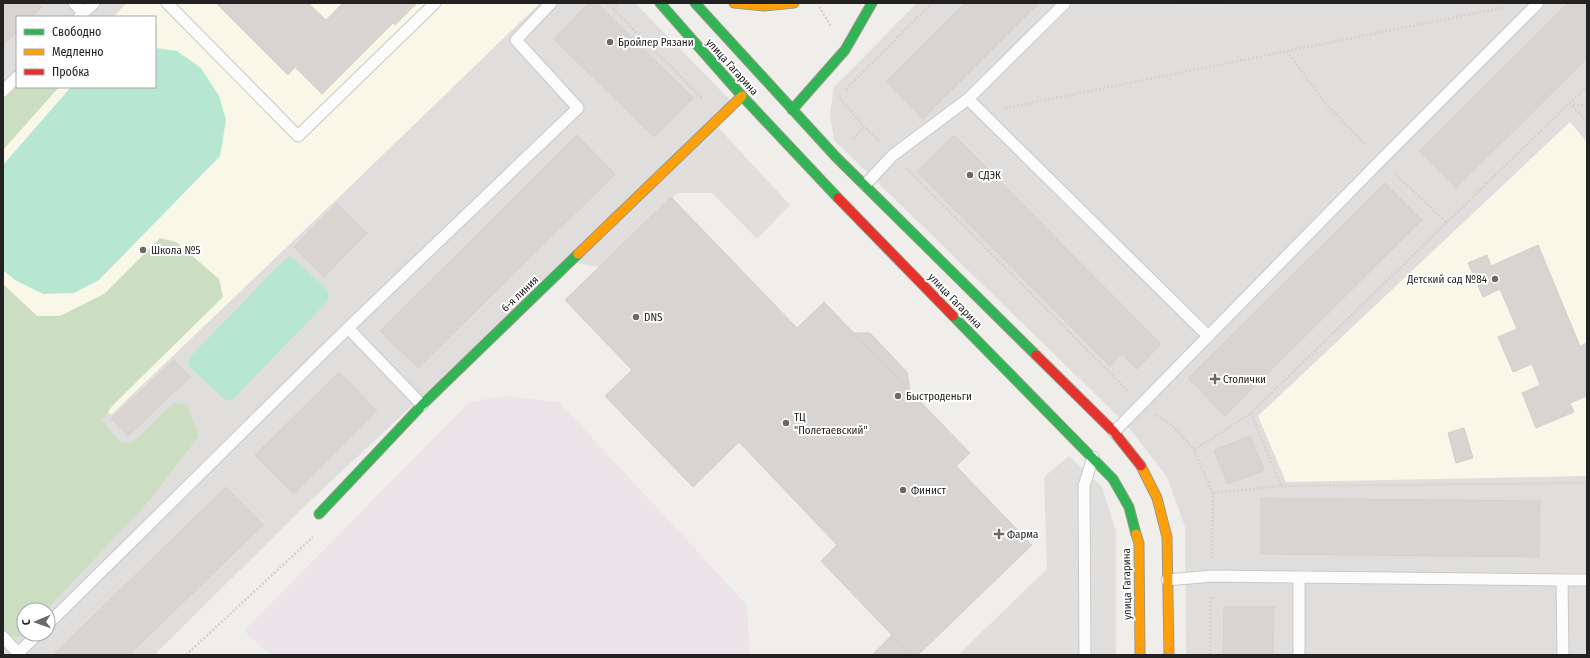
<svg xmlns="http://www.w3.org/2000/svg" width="1590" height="658" font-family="'Fira Sans Condensed',sans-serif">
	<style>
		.residential { fill: #dfdedc; fill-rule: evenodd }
		.industrial { fill: #ede4e9 }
		.education { fill: #f8f7e8 }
		.forest { fill: #cbdec1 }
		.pitch { fill: #b7e6d2 }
		.parking { fill: #e0dfde }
		.building { fill: #d7d4d2; stroke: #d3d0cc }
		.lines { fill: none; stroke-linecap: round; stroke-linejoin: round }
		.lane-casing { stroke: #c9c8c7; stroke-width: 13 }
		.fast-casing { stroke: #999a82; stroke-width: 11 }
		.slow-casing { stroke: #999a82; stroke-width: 11 }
		.jam-casing { stroke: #999a82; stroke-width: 11 }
		.path { stroke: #dccecd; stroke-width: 2.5; stroke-dasharray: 2 2; stroke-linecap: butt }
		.lane { stroke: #fdfcfc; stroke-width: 11 }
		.fast { stroke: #30b455; stroke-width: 9 }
		.slow { stroke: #ff9f0a; stroke-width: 9 }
		.jam { stroke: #e5322d; stroke-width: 9 }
		.poi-dot { fill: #6a6968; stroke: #fff; stroke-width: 1.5 }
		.labels { text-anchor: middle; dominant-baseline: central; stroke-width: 4; stroke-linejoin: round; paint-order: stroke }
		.poi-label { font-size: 11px; fill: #222; stroke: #fff; text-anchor: start }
		.street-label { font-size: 11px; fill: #222; stroke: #fff }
	</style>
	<rect width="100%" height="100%" fill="#f0eeeb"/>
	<path class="residential" d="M 3,3 L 635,3 L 734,104 L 308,503 L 154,655 L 3,655 ZM 17,17 L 155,17 L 155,87 L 17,87 ZM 24,610 L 48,610 L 48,634 L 24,634 Z
		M 917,3 L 1587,3 L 1587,655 L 1186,655 L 1185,527 L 1167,477 L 1126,424 L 834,140 L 830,114 L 834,87 Z"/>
	<path class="industrial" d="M 504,396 L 559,402 L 747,605 L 750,655 L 270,655 L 244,631 L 469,402 Z"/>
	<path class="education" d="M 127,3 L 540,3 L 334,202 L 111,415 L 3,298 L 3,127 L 43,87 L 155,87 L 155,17 L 113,17 Z
		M 1570,122 L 1587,142 L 1587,476 L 1286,482 L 1258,416 Z"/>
	<path class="forest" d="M 17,87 L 59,87 L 3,150 L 3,100 Z
		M 160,238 L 176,242 L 219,279 L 223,297 L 113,405 L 102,420 L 121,443 L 133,442 L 174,403 L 187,405 L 199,436 L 143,508 L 46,610 L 24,610 L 24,634 L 21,637 L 3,636 L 3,284 L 37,316 L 60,316 L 104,294 Z"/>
	<path class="pitch" d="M 155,48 L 177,51 L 201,68 L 219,96 L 226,120 L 220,156 L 99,280 L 74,293 L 43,294 L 15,280 L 3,270 L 3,165 L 71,87 L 155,87 Z
		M 290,257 L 295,260 L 327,290 L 329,296 L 327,302 L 234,398 L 228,401 L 222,397 L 191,368 L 188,363 L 191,356 L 284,260 Z"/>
	<path class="parking" d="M 1173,3 L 1228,3 L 1201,30 Z
		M 715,124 L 790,205 L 757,239 L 712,193 L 678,193 L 599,267 L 570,262 Z
		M 1069,456 L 1102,487 L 1116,531 L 1116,655 L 958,655 L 1047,569 L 1044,477 Z"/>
	<path class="building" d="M 3,3 L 38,3 L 42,7 L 31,17 L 17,17 L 17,31 L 3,45 Z
		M 216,3 L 308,3 L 326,20 L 343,3 L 417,3 L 395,25 L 393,23 L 322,94 L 295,67 L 288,75 Z
		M 589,3 L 597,3 L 693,98 L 654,137 L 554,39 Z
		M 965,3 L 1039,3 L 923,119 L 886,82 Z
		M 1568,3 L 1587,3 L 1587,58 L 1456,188 L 1419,151 Z
		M 577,135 L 615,174 L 418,368 L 380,331 Z
		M 954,135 L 1161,344 L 1137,369 L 1122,354 L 1110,366 L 917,172 Z
		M 1385,183 L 1422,220 L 1225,416 L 1188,378 Z
		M 671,197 L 797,328 L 824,302 L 970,453 L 956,466 L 1032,545 L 918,655 L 911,655 L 821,561 L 837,545 L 739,442 L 693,487 L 605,396 L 632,370 L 565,300 Z
		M 337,203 L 367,233 L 324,277 L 294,247 Z
		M 1538,245 L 1580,346 L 1587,343 L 1587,357 L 1586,358 L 1587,361 L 1587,396 L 1570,403 L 1574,412 L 1536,428 L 1522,393 L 1540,385 L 1532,364 L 1513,372 L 1498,337 L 1517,329 L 1500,289 L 1483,297 L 1468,263 L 1487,255 L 1491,266 Z
		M 854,333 L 870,333 L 907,372 L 910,391 Z
		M 174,360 L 190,377 L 128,436 L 111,419 Z
		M 339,372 L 377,411 L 294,494 L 255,455 Z
		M 1464,428 L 1473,458 L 1456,463 L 1448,433 Z
		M 1250,436 L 1264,470 L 1228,484 L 1214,450 Z
		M 226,487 L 263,525 L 129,655 L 53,655 Z
		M 1261,498 L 1540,501 L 1539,557 L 1261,554 Z
		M 1224,607 L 1274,607 L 1273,655 L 1223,655 Z
		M 892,635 L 911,655 L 872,655 Z"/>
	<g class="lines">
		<defs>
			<path id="lane" d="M 74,3 L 84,13
				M 167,3 L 298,136 L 435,3
				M 79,17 L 94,3
				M 3,91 L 17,77
				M 968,99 L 1208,336
				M 865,185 L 893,155 L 968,99 L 1065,3
				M 348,328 L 422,405
				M 1114,432 L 1381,160 L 1538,3
				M 1299,577 L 1562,580 L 1563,655
				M 1167,580 L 1212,576 L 1299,577 L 1299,655
				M 1562,580 L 1587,580
				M 48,624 L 348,328 L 578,108 L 516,40 L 551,3
				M 3,637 L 18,653 L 38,634
				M 1085,655 L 1084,486 L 1093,457"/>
			<path id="fast" d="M 660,3 L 742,96 L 838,198
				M 695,3 L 836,157 L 1036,355
				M 792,110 L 845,50 L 872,3
				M 953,316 L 1113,479 L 1129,507 L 1136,534
				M 319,514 L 422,405 L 578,254"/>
			<path id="slow" d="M 734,3 L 764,6 L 794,3
				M 578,254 L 742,96
				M 1141,466 L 1157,498 L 1167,537 L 1169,655
				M 1136,534 L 1139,543 L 1140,655"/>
			<path id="jam" d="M 838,198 L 953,316
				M 1036,355 L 1114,432 L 1141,466"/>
		</defs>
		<use href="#lane" class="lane-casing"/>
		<use href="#fast" class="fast-casing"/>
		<use href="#slow" class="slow-casing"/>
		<use href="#jam" class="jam-casing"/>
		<path class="path" d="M 607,3 L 703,99
			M 819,7 L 831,26
			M 613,9 L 619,3
			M 1287,51 L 1325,103 L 1367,146
			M 846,89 L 932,3
			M 840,95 L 839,97 L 864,127 L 880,142
			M 1587,106 L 1570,104 L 1587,121
			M 1005,108 L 1506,7
			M 853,139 L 864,127
			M 906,168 L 1128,391
			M 1395,174 L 1447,223
			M 1251,413 L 1281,486
			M 1156,415 L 1172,425 L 1194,450
			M 1213,493 L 1281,486 L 1587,483
			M 1212,558 L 1213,493 L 1194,450 L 1251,413 L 1587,86
			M 186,655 L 313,537
			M 1210,655 L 1211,595"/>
		<use href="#lane" class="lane"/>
		<use href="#fast" class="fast"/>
		<use href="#slow" class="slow"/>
		<use href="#jam" class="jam"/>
	</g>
	<g class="poi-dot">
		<circle cx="610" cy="42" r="4"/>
		<circle cx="970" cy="175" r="4"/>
		<circle cx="143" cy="250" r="4"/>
		<circle cx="1495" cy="279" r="4"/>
		<circle cx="636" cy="317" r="4"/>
		<path d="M1213 373h4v4h4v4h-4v4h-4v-4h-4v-4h4z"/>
		<circle cx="898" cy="396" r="4"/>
		<circle cx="786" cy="423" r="4"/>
		<circle cx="903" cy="490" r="4"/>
		<path d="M997 528h4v4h4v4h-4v4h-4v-4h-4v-4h4z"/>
	</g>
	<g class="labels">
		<g class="poi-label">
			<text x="618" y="42">Бройлер Рязани</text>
			<text x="978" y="175">СДЭК</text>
			<text x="151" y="250">Школа №5</text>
			<text x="1487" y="279" text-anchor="end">Детский сад №84</text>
			<text x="644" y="317">DNS</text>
			<text x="1223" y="379">Столички</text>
			<text x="906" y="396">Быстроденьги</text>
			<text x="794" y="417">ТЦ<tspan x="794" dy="13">"Полетаевский"</tspan></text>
			<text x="911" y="490">Финист</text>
			<text x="1007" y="534">Фарма</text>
		</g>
		<g class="street-label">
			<text transform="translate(732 67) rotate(48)">улица Гагарина</text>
			<text transform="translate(520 294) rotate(-44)">6-я линия</text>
			<text transform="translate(955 301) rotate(46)">улица Гагарина</text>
			<text transform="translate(1127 584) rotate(-91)">улица Гагарина</text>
		</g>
	</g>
	<rect width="1590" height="658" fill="none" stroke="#222222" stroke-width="8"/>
	<rect x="16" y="16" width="140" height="72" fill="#ffffff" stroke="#a7a7a7"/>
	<rect x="24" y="29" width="20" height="6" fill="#30b455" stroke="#a7a7a7"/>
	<text x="52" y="36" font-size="12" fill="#222222">Свободно</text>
	<rect x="24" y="49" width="20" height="6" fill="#ff9f0a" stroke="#a7a7a7"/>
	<text x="52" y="56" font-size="12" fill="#222222">Медленно</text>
	<rect x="24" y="69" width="20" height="6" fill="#e5322d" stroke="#a7a7a7"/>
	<text x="52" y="76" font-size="12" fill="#222222">Пробка</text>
	<g transform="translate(36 622) rotate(268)"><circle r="19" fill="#ffffff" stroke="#a7a7a7"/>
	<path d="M0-3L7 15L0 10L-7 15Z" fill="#6a6968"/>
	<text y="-6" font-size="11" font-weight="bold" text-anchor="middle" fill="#222222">С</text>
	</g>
</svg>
